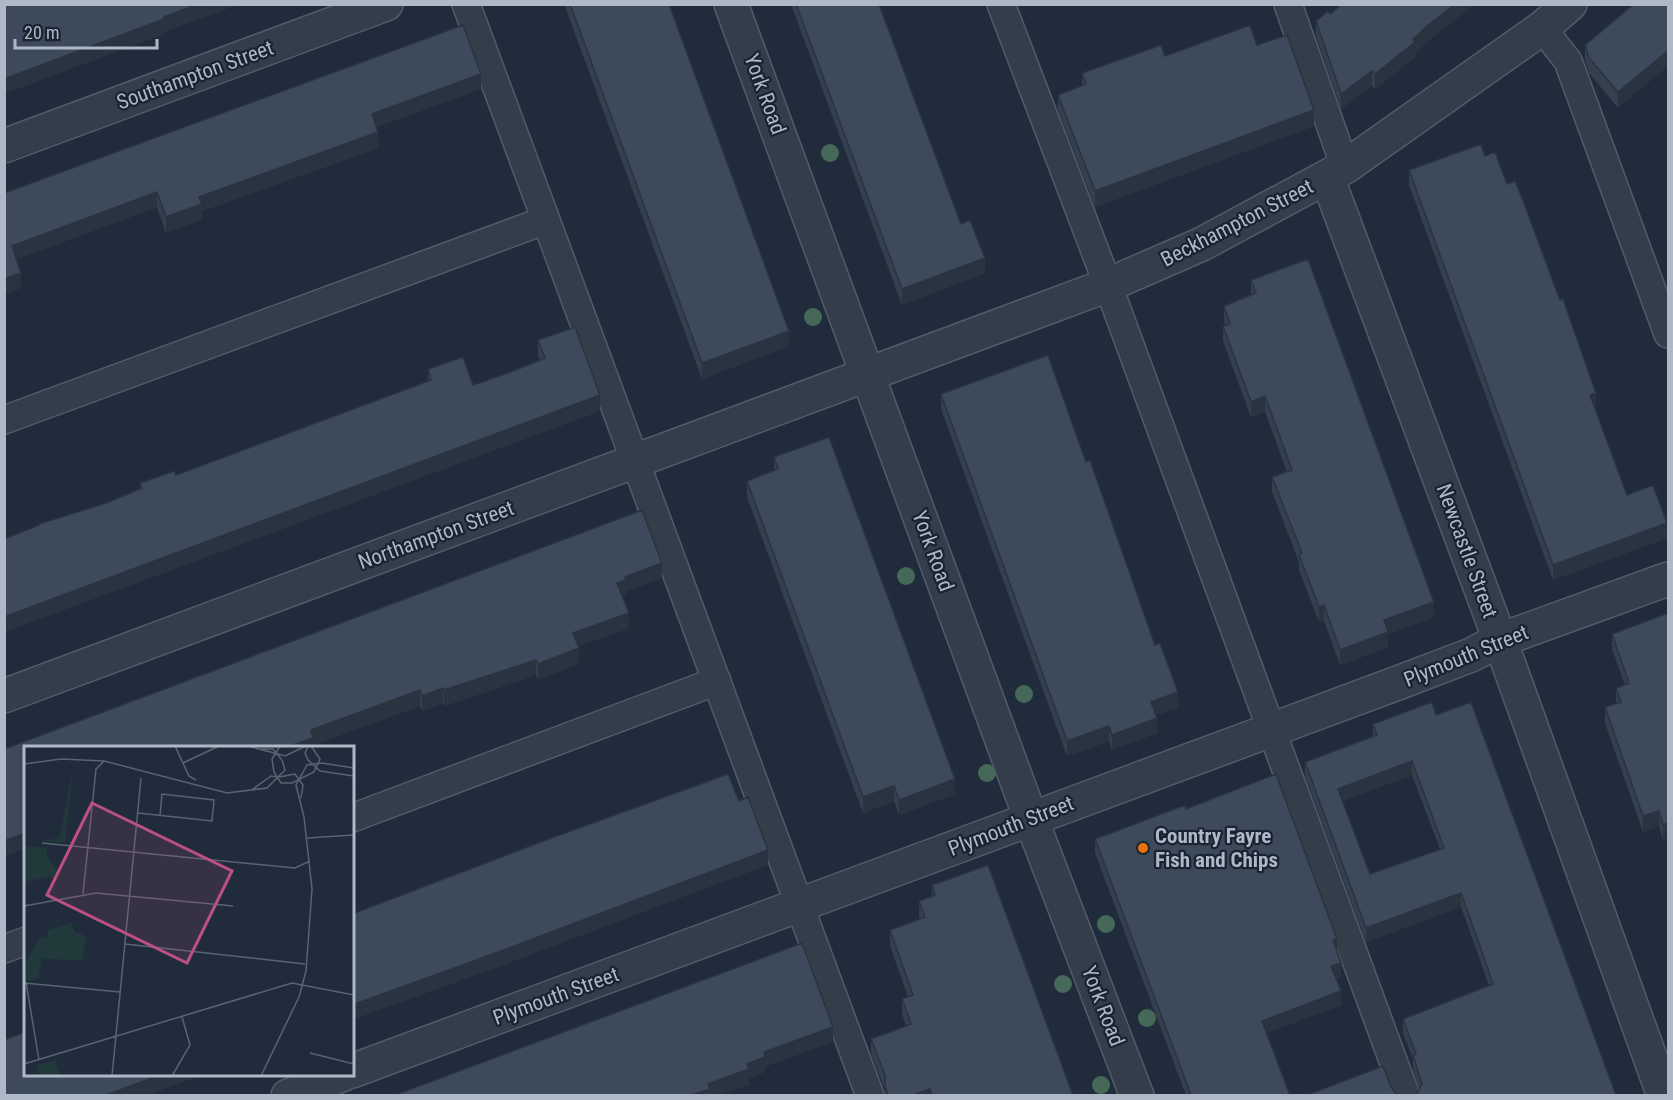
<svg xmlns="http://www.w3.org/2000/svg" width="1673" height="1100" font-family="'Roboto Condensed',sans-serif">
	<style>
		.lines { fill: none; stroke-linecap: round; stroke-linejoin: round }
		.lane-casing { stroke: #525b69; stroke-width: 30 }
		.street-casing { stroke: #525b69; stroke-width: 36 }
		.lane { stroke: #343e4b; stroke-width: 27 }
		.street { stroke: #343e4b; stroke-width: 33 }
		.tree { fill: #466859 }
		.wall { fill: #34404e; fill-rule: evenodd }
		.shaded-wall { fill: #2a3440 }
		.building { fill: #3c4a5b; stroke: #2a3440; stroke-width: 1.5; fill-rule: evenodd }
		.food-dot { fill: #e8710a; stroke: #1a2330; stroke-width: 2 }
		.labels { text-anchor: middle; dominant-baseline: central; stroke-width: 4.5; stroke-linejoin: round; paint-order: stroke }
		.street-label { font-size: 21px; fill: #afb8c7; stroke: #1a2330 }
		.poi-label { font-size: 21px; font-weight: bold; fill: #afb8c7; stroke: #1a2330; text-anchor: start }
		.inset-road { fill: none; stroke: #596473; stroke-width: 1.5 }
		.view { fill: #bb5081; fill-opacity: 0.15; stroke: #bb5081; stroke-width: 3 }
		.inset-edge { fill: none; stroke: #afb8c7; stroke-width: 3 }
	</style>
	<rect width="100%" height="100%" fill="#202c3b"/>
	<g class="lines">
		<defs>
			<path id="lane" d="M 466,4 L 870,1096
				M 1001,4 L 1108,285 L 1406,1096
				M 1288,4 L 1345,167
				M 1542,28 L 1568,61 L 1668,334
				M 4,420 L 546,220
				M 352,818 L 717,681
				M 4,949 L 26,941"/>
			<path id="street" d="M 731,4 L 1031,819 L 1137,1096
				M 4,146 L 386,4
				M 1327,177 L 1500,640 L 1664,1096
				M 4,696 L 1108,285 L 1202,244 L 1345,167 L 1542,28 L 1570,4
				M 352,1071 L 1395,684 L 1471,655 L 1500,640 L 1668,579
				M 288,1096 L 344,1074"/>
		</defs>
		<use href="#lane" class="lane-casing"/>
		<use href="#street" class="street-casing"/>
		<use href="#lane" class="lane"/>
		<use href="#street" class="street"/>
	</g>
	<g class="tree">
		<circle cx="830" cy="153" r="9"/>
		<circle cx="813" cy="317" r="9"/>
		<circle cx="906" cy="576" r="9"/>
		<circle cx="1024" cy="694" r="9"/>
		<circle cx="987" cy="773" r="9"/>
		<circle cx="1106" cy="924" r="9"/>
		<circle cx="1063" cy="984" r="9"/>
		<circle cx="1147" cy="1018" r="9"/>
		<circle cx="1101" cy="1085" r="9"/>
	</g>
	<path class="wall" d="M 564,4 L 669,4 L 789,346 L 702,379 Z
		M 791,4 L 879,4 L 961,224 L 985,273 L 902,305 Z
		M 1634,4 L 1618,108 L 1589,73 L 1585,60 L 1585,45 Z
		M 1330,14 L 1426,43 L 1415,53 L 1415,57 L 1375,89 L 1372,86 L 1341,109 L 1316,36 L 1316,21 Z
		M 1257,45 L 1314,126 L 1095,207 L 1058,110 L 1058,95 L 1082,86 L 1082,73 L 1165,56 Z
		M 481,89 L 376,127 L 378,148 L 202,211 L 202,219 L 166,233 L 157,207 L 17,259 L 21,288 L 4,294 L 4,193 Z
		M 1485,156 L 1507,184 L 1560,300 L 1596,408 L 1595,409 L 1627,495 L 1667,538 L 1553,580 L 1409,185 L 1409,170 Z
		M 1251,280 L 1434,617 L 1388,634 L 1388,647 L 1340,665 L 1324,621 L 1319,622 L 1299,570 L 1299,562 L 1272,492 L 1272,477 L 1287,472 L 1265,412 L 1251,417 L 1223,341 L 1223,326 L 1225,325 L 1224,321 L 1224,306 L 1251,295 Z
		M 538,340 L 600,411 L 4,632 L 4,539 L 39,526 L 39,524 L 106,503 L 140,488 L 140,483 L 176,475 L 428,381 L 428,369 L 473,385 L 540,360 L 538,356 Z
		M 941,394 L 1086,462 L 1178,708 L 1156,715 L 1157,733 L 1112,750 L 1109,741 L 1067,756 L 941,409 Z
		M 774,457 L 955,794 L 899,815 L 894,801 L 863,813 L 747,497 L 747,481 L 774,471 Z
		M 662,578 L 626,591 L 626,595 L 622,596 L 629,628 L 578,646 L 579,664 L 538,679 L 536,675 L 444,706 L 443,703 L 422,711 L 420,706 L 313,745 L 313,747 L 26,747 L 26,848 L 4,856 L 4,749 Z
		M 1668,613 L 1668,838 L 1663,840 L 1659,826 L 1643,832 L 1605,723 L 1605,707 L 1616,704 L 1616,688 L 1625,685 L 1612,649 L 1612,634 Z
		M 1436,715 L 1616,1095 L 1418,1092 L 1419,1090 L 1413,1069 L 1413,1059 L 1403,1033 L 1403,1019 L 1489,986 L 1480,960 L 1461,907 L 1366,942 L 1305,776 L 1305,762 L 1373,737 L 1373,724 ZM 1412,775 L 1440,849 L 1370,874 L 1342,801 Z
		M 1186,809 L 1337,952 L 1341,977 L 1336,979 L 1341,1005 L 1267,1033 L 1290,1095 L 1186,1095 L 1095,853 L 1095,839 Z
		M 932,885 L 1073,1095 L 885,1095 L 885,1090 L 871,1054 L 871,1039 L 906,1026 L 902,1014 L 902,999 L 908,997 L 890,946 L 890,930 L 920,919 L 919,916 L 919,901 L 932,896 Z"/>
	<path class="shaded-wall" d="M 198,4 L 240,4 L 164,32 L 164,34 L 4,94 L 4,79 Z
		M 1455,4 L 1475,4 L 1426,43 L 1415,53 L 1415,57 L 1375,89 L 1375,74 L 1426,27 Z
		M 1668,51 L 1668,66 L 1618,108 L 1618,92 Z
		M 1372,71 L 1372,86 L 1341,109 L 1341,94 Z
		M 481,74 L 481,89 L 372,129 L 372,114 Z
		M 1314,110 L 1314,126 L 1095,207 L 1095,191 Z
		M 378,132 L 378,148 L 202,211 L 202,219 L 166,233 L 166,217 L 199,197 Z
		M 157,192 L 157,207 L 12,261 L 12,246 Z
		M 985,258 L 985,273 L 902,305 L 902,289 Z
		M 21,273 L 21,288 L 4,294 L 4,279 Z
		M 789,331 L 789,346 L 702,379 L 702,363 Z
		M 1596,393 L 1596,408 L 1590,411 L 1590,395 Z
		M 600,395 L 600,411 L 4,632 L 4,617 Z
		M 1265,396 L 1265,412 L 1251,417 L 1251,402 Z
		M 1667,523 L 1667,538 L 1553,580 L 1553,565 Z
		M 662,563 L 662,578 L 626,591 L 626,595 L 617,598 L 617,583 L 625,577 Z
		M 1434,602 L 1434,617 L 1388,634 L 1388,647 L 1340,665 L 1340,650 L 1384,620 Z
		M 1324,605 L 1324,621 L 1319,622 L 1319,607 Z
		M 629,613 L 629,628 L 573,648 L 573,633 Z
		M 579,648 L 579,664 L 538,679 L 538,664 Z
		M 536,660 L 536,675 L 444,706 L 444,690 Z
		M 443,688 L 443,703 L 422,711 L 422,696 Z
		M 420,690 L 420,706 L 313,745 L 313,747 L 287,747 L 311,730 Z
		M 1178,692 L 1178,708 L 1151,717 L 1151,702 Z
		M 1157,718 L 1157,733 L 1112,750 L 1112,735 Z
		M 1109,726 L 1109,741 L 1067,756 L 1067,741 Z
		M 1412,761 L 1412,775 L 1338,803 L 1338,789 Z
		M 955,779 L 955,794 L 899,815 L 899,800 Z
		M 894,786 L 894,801 L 863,813 L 863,797 Z
		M 1659,811 L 1659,826 L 1643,832 L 1643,816 Z
		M 1668,823 L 1668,838 L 1663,840 L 1663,825 Z
		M 26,833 L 26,848 L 4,856 L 4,841 Z
		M 768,850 L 768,865 L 490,970 L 352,1020 L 352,1005 Z
		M 1461,893 L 1461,907 L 1366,942 L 1366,928 Z
		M 1337,939 L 1337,953 L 1333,940 Z
		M 1341,963 L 1341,977 L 1331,980 L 1331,966 Z
		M 1341,991 L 1341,1005 L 1262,1035 L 1262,1021 Z
		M 833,1027 L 833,1042 L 765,1067 L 765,1072 L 749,1079 L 749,1085 L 718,1095 L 692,1095 L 708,1084 L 747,1064 L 764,1052 Z
		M 163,1074 L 205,1074 L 148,1095 L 106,1095 Z
		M 930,1089 L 930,1095 L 913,1095 Z"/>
	<path class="building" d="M 4,4 L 198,4 L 164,17 L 164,19 L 4,79 Z
		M 570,4 L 669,4 L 789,331 L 702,363 Z
		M 796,4 L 879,4 L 961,224 L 970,220 L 985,258 L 902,289 Z
		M 1342,4 L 1455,4 L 1426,27 L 1413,39 L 1415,42 L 1375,74 L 1372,71 L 1341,94 L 1316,21 L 1328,11 L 1330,14 Z
		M 1634,4 L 1668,4 L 1668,51 L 1618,92 L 1589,58 L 1585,45 Z
		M 463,25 L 481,74 L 372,114 L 378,132 L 199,197 L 202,204 L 166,217 L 157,192 L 12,246 L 21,273 L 4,279 L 4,193 Z
		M 1250,25 L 1257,45 L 1287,35 L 1314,110 L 1095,191 L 1058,95 L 1086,84 L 1082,73 L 1161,45 L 1165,56 Z
		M 1481,144 L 1485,156 L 1495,152 L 1507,184 L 1515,181 L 1524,203 L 1560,300 L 1563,299 L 1596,393 L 1590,395 L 1627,495 L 1653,485 L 1667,523 L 1553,565 L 1409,170 Z
		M 1308,259 L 1434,602 L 1384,620 L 1388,632 L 1340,650 L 1324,605 L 1319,607 L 1299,555 L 1302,553 L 1272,477 L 1292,470 L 1265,396 L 1251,402 L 1223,326 L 1230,324 L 1224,306 L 1256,293 L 1251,280 Z
		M 575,327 L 600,395 L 4,617 L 4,539 L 39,525 L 39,524 L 106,503 L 142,488 L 140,483 L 174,471 L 176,475 L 431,380 L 428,369 L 463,357 L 473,385 L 508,373 L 545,358 L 538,340 Z
		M 1048,355 L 1086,462 L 1090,460 L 1155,645 L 1160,643 L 1178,692 L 1151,702 L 1157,718 L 1112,735 L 1109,726 L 1067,741 L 941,394 Z
		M 829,437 L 955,779 L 899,800 L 894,786 L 863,797 L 747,481 L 778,469 L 774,457 Z
		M 642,510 L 662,563 L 625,577 L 626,580 L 617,583 L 629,613 L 573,633 L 579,648 L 538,664 L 536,660 L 444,690 L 443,688 L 422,696 L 420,690 L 311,730 L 313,738 L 287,747 L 275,747 L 274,745 L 265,747 L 26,747 L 26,833 L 4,841 L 4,749 Z
		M 1668,613 L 1668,823 L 1663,825 L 1659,811 L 1643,816 L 1605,707 L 1621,702 L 1616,688 L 1629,683 L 1612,634 Z
		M 1432,702 L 1436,715 L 1471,702 L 1616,1095 L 1413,1095 L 1418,1092 L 1422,1084 L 1413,1055 L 1416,1054 L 1403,1019 L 1493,984 L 1480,946 L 1461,893 L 1366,928 L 1305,762 L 1377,735 L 1373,724 ZM 1412,761 L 1444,848 L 1370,874 L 1338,789 Z
		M 728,774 L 739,801 L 748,797 L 768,850 L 490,955 L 352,1005 L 352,914 L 543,841 Z
		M 1276,774 L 1337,939 L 1333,940 L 1341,963 L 1331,966 L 1341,991 L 1262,1021 L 1290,1095 L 1191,1095 L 1095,839 L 1185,805 L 1186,809 Z
		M 988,865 L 1073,1095 L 932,1095 L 930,1089 L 913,1095 L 888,1095 L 885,1086 L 885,1075 L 871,1039 L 911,1024 L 902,999 L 913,995 L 890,930 L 925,917 L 919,901 L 935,895 L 932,885 Z
		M 802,943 L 833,1027 L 764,1052 L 765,1057 L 747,1064 L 749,1069 L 708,1084 L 710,1089 L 692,1095 L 395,1095 Z
		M 26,1032 L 26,1074 L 163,1074 L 106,1095 L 4,1095 L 4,1040 Z
		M 1383,1066 L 1391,1087 L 1396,1094 L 1399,1095 L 1307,1095 Z"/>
	<circle class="food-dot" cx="1143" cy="848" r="6"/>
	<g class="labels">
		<g class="street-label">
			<text transform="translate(195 75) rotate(-20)">Southampton Street</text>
			<text transform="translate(765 94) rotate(70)">York Road</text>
			<text transform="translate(1237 223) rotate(-27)">Beckhampton Street</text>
			<text transform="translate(436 535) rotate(-20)">Northampton Street</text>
			<text transform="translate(933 551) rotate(70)">York Road</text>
			<text transform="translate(1467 551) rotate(70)">Newcastle Street</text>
			<text transform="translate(1466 656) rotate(-22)">Plymouth Street</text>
			<text transform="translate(1011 826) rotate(-21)">Plymouth Street</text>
			<text transform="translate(556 996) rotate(-20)">Plymouth Street</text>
			<text transform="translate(1103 1006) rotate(69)">York Road</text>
		</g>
		<g class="poi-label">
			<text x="1155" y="836">Country Fayre<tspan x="1155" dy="24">Fish and Chips</tspan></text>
		</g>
	</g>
	<g transform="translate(24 746)">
		<rect width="330" height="330" fill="#202c3b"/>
		<path d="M 0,100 L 22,102 L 26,130 L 0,136 ZM 48,177 L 51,186 L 62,190 L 59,214 L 18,213 L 24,184 ZM 31,314 L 36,330 L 16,330 L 13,320 Z" fill="#22393c"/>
		<path d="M 49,21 L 41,96 L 17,95 L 36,92 ZM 0,100 L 22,102 L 21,108 L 35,126 L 32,132 L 28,132 L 11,108 L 0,107 ZM 16,192 L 22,192 L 14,233 L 0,235 L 0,219 Z" fill="#22393c"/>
		<path class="inset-road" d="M 151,0 L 165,30 L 172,34M 224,0 L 261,10 L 282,0M 256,0 L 248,13 L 250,26 L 257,37 L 268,37 L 290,26 L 296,13 L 287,0M 284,0 L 281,7 L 284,14 L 296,25 L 330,30M 234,3 L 249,3 L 258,14 L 261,24 L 254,31M 159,17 L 195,0M 0,18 L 37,13 L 80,15 L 203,47 L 243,42 L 254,31 L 247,30 L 229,43M 255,31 L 271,28 L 279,39 L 277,52M 114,67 L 188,75 L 190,54 L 138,48 L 136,69M 283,92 L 330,89M 18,97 L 271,122 L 286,115M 59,148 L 72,23 L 80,15M 0,160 L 72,147 L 209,160M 101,198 L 281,218M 2,236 L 15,314M 0,237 L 96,246M 286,307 L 330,318M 0,318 L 268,237 L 330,249M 88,330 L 117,32M 148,330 L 166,299 L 158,271M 237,330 L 275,251 L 282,225 L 288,143 L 280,71 L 272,39 L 283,19 L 298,17 L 330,22"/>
		<path class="view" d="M 68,57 L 208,125 L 163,217 L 23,149 Z"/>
		<rect width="330" height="330" class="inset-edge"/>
	</g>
	<rect width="1673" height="1100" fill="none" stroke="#afb8c7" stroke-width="12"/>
	<path d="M15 39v9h142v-9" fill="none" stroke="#afb8c7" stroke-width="3"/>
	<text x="24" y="39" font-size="18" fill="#afb8c7" stroke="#1a2330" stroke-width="4.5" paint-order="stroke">20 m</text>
</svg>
